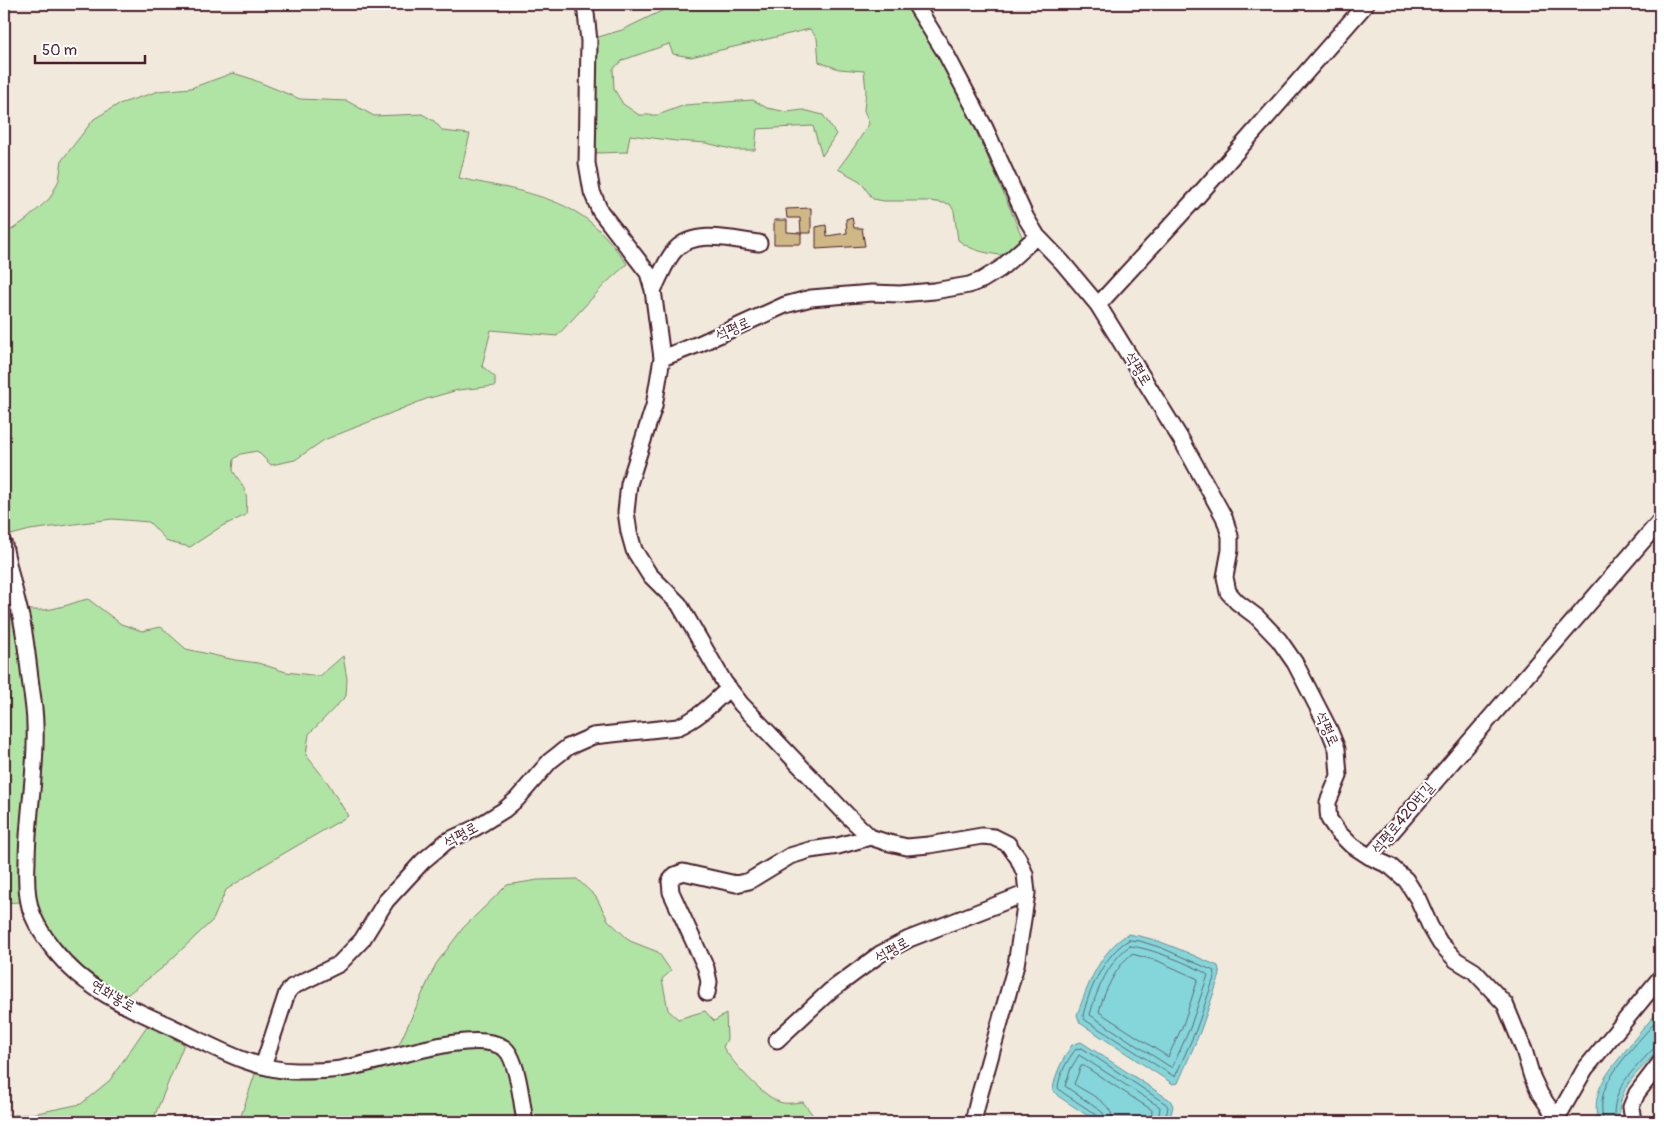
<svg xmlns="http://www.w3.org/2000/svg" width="1664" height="1126" font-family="Pangolin,'Poor Story',sans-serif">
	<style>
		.green { fill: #b0e4a5; stroke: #7d8268 }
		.water { fill: #84d6db; stroke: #6d8d95 }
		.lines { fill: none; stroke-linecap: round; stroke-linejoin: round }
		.shore { stroke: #616871; stroke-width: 1 }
		.building { fill: #cfb786; stroke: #4a1f2b }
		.minor-casing { stroke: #4a1f2b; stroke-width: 19 }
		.minor { stroke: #fff; stroke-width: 15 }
		.labels { text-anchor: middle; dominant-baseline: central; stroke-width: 4; stroke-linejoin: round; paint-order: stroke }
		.street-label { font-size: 15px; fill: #4a1f2b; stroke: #fff }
	</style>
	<rect width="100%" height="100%" fill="#f1e9db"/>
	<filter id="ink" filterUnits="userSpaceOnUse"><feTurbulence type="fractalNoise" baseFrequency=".02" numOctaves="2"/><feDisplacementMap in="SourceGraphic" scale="10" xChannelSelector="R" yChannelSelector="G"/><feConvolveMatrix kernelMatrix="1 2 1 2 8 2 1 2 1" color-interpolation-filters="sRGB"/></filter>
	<g filter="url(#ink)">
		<path class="green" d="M 676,4 C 701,4 725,10 750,4 L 910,4 C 955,79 989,159 1023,239 L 1006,256 C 988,253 973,252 958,240 L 954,211 L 950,204 L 930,201 L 884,201 L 873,199 L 860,181 L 838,169 L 855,146 L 869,124 L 864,110 L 866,91 L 864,71 L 839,69 L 819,62 L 817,38 L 810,29 L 691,57 L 673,54 L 669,44 L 623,60 L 613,69 L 614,89 L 623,104 L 639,115 L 658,115 L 685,105 L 753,100 L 767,108 L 787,112 L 803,110 L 823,115 L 836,134 L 822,156 L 813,126 L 757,129 L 755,150 L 735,150 L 706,143 L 676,141 L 630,135 L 627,152 L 596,153 L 593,136 L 595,111 L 592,48 L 595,38 L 622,30 Z
			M 233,73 L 249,78 L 300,99 L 347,101 L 374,116 L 422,114 L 434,121 L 443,131 L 470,134 L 459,178 C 503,188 553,193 589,221 C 604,233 616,249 627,264 L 606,283 L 557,336 L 491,330 L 482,366 L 495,377 L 495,386 L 458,390 L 426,399 L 324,440 L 295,460 L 271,465 L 257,451 L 241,454 L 234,459 L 233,471 C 246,490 248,492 246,515 L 222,526 L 190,547 L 168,542 L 149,522 L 112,519 L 30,530 L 11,535 L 4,503 L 4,235 L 27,219 L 50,198 L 59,180 L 62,160 L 94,119 L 119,104 L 159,91 L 191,88 Z
			M 88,599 L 121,624 L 142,631 L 161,627 L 186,649 L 235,660 L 258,663 L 286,672 L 320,676 L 343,656 L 347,679 L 346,696 L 309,734 L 306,755 L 328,783 L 348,816 L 264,865 L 226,890 L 213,920 L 161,969 L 124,997 L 71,959 L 48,935 L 34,901 L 4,903 L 4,607 C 23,609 41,613 60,607 C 70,605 77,601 88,599 Z
			M 577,879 L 596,897 L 608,920 L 630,941 L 658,952 L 671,971 L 662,979 L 668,1010 L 678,1019 L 705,1011 L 714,1021 L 726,1014 L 727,1039 L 723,1047 C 731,1061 767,1101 783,1103 C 789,1104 797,1102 803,1102 L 818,1122 L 239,1122 L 255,1074 L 290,1080 L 321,1079 L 383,1069 L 397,1049 L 436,964 L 463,928 L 507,885 L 538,880 Z
			M 147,1026 L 184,1044 L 152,1122 L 4,1122 L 4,1116 L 32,1114 L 81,1104 L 110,1080 Z"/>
		<path class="water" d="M 1128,934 C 1159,938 1189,954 1218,966 L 1220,975 L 1200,1032 L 1178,1083 L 1173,1084 L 1080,1023 L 1077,1015 C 1088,985 1099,952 1128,934 Z
			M 1660,1009 L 1660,1048 C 1638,1074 1617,1085 1619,1122 L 1598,1122 C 1591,1093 1605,1076 1622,1055 C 1634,1039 1647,1024 1660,1009 Z
			M 1081,1042 L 1170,1100 L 1173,1106 L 1169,1122 L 1097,1122 L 1058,1096 L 1053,1090 C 1055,1073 1063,1059 1072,1045 Z"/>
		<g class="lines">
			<path class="shore" d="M 1129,940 L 1140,941 L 1162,948 L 1214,971 L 1215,975 L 1196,1030 L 1175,1077 L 1085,1020 L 1083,1016 C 1088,991 1106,952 1129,940 Z
				M 1130,946 C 1147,947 1194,965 1208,975 L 1190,1028 L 1172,1068 L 1090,1015 C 1095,993 1111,957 1130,946 Z
				M 1132,954 L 1158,961 L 1198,979 L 1183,1025 L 1168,1057 L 1099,1012 C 1103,994 1117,964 1132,954 Z
				M 1099,1122 L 1098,1116 L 1062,1092 L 1058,1088 C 1059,1074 1068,1059 1076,1049 L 1082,1048 L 1166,1104 L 1168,1107 L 1165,1122
				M 1106,1122 L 1105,1117 L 1102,1112 L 1065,1086 L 1071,1068 L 1079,1055 L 1160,1107 L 1158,1122
				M 1113,1122 C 1113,1102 1088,1094 1074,1084 L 1081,1066 L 1084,1066 L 1152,1110 L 1151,1122
				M 1603,1122 C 1602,1113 1601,1104 1603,1095 C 1607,1073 1645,1034 1660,1017
				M 1614,1122 C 1612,1086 1632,1072 1655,1047 L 1660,1045"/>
		</g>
		<path class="building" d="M 811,208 L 811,233 L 801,233 L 800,218 L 787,218 L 786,209 Z
			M 852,217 L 854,228 L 862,228 L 865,246 L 816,249 L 816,227 L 826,225 L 827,236 L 847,233 L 846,219 Z
			M 774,220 L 787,220 L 787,232 L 801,233 L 801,244 L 774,244 Z"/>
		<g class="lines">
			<defs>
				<path id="minor" d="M 585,4 L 589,41 L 587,163 L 592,192 L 600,211 L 648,273 L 653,290 L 662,358 L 654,406 L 629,484 L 626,512 L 629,532 L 634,550 L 649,574 L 679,604 L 724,682 L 741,704 L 847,815 L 870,837 L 885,842 L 907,847 L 929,845 L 982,836 L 994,837 L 1008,844 L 1018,858 L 1025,874 L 1027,893 L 1016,965 L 979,1097 L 973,1122
					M 915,4 L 946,54 L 985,128 L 1026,218 L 1037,236 L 1062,262 L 1098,305 L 1182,441 L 1224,517 L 1230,536 L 1230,550 L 1225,577 L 1228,592 L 1237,602 L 1257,617 L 1279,640 L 1295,663 L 1329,729 L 1337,749 L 1339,776 L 1328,802 L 1328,811 L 1329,819 L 1338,832 L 1350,844 L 1370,857 L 1390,866 L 1406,880 L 1418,899 L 1430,926 L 1440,943 L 1456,960 L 1474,971 L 1505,1004 L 1524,1050 L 1532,1077 L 1540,1094 L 1559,1122
					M 653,290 C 660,277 666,259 676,249 C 696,229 733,240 759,243
					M 1098,305 L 1196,198 L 1366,4
					M 662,358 L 699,344 L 785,305 L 811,298 L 872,293 L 900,294 L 934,291 L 969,285 L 982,280 L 1000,269 L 1037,236
					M 4,545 C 9,570 15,593 21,617 C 26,640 28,663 31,686 C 33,699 35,712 35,725 C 37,770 27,816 27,862 C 26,880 26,900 33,916 C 42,937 60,959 77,974 C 105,998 139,1012 172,1027 C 210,1045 258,1073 301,1071 C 316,1071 331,1071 345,1068 C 382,1063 474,1027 504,1048 C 518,1058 522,1105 525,1122
					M 1370,857 L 1660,521
					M 707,993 L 709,982 L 706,968 L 671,892 L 670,881 L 675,875 L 683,872 L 736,884 L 749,881 L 790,856 L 810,850 L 838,846 L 870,837
					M 777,1040 L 830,991 L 880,954 L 909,939 L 1027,893
					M 263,1066 L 287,993 L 292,987 L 339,964 L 362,940 L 386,901 L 423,861 L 447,841 L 475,828 L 504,810 L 517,799 L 550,761 L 568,747 L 593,736 L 678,727 C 699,718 713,703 729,688
					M 1557,1118 L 1585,1069 L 1660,978
					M 1633,1122 L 1631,1107 L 1637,1093 L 1660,1063"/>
			</defs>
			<use href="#minor" class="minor-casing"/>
			<use href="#minor" class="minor"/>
		</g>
	</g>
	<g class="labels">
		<g class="street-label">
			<text transform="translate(733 329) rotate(-24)">석평로</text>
			<text transform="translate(1138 369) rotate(59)">석평로</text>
			<text transform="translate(1327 729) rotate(66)">석평로</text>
			<text transform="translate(1403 818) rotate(-50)">석평로420번길</text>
			<text transform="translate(461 835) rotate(-29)">석평로</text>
			<text transform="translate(892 950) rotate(-29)">석평로</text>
			<text transform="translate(113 996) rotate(30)">연화봉로</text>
		</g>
	</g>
	<rect width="1664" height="1126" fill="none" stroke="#fff" stroke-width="20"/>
	<rect x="10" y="10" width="1644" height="1106" fill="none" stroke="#4a1f2b" stroke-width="2" filter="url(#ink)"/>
	<path d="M35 55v8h110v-8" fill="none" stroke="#4a1f2b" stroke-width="2.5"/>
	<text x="42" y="55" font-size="15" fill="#4a1f2b" stroke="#ffffff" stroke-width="4" paint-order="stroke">50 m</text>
</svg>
